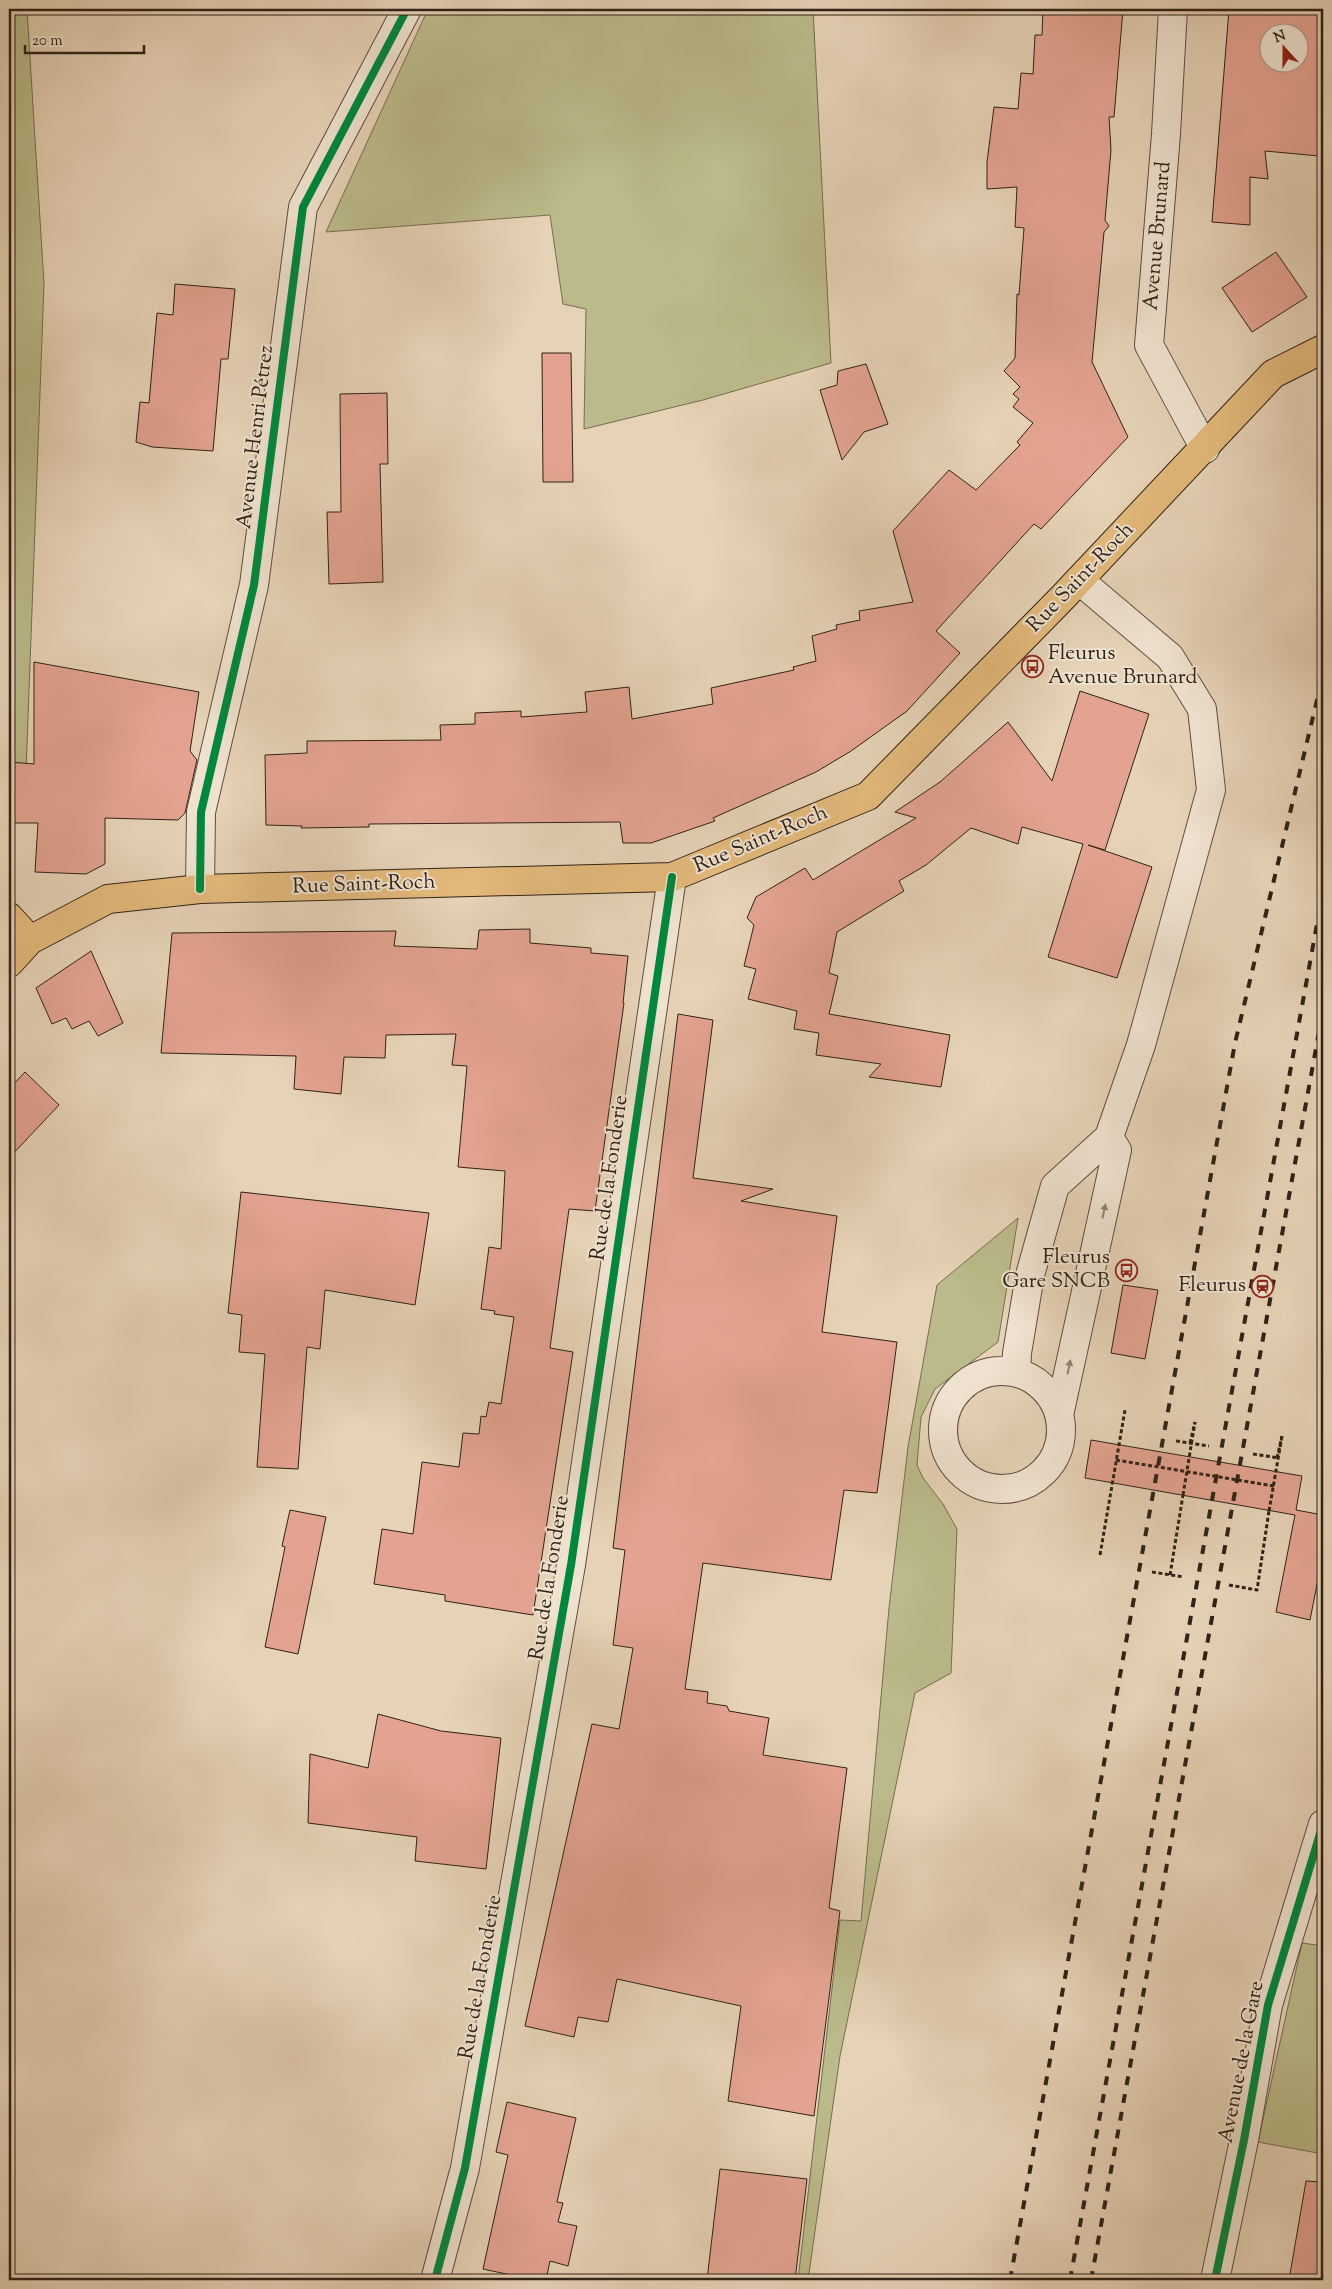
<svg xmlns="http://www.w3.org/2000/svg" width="1332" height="2289" font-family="'Sorts Mill Goudy',serif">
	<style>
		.green { fill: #bbba8a; stroke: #766e50 }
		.building { fill: #e3a390; stroke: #302217; fill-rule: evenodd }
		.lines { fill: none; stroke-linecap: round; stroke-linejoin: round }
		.minor-casing { stroke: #5e4e3f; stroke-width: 30 }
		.major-casing { stroke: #302217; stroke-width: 30 }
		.path { stroke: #302217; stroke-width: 3; stroke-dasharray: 4 2.5; stroke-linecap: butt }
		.minor { stroke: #efe2d0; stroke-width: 28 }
		.major { stroke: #e3b97b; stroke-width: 28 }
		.rail { stroke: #302217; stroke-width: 4; stroke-dasharray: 9 9; stroke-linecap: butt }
		.path-bridge { stroke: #302217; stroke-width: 3; stroke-dasharray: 4 2.5; stroke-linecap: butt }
		.cycleway-casing { stroke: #efe2d0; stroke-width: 11 }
		.cycleway { stroke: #00873e; stroke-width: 8 }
		.oneway { fill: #908274 }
		.labels { text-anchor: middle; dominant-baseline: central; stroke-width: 4; stroke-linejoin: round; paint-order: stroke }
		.street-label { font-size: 21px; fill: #302217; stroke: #efe2d0 }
		.poi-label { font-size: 21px; fill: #302217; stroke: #efe2d0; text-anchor: end }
	</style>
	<rect width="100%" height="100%" fill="#e6d2b6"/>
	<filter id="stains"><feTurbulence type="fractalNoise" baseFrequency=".004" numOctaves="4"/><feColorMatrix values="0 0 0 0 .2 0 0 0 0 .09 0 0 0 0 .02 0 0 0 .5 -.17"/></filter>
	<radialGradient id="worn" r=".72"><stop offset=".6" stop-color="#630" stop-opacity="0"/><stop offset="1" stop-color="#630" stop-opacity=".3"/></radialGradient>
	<path class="green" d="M 9,9 L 27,9 L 44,284 L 25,800 L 9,801 Z
		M 428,9 L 813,9 L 831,363 L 703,400 L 584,429 L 586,309 L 563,304 L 550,215 L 326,232 Z
		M 1018,1218 L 998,1342 L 935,1389 L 921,1417 L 917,1465 L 923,1478 L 943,1504 L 957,1529 L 951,1673 L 915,1693 L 840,2056 L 808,2280 L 798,2280 L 840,1920 L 861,1921 L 889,1608 L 908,1447 L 937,1285 Z
		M 1302,1943 L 1323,1946 L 1323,2154 L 1258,2142 Z"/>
	<path class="building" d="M 1043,9 L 1123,9 L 1114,117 L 1109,117 L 1111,150 L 1105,220 L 1109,226 L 1104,232 L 1092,362 L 1128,437 L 1041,529 L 1034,524 L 936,631 L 960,653 L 907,711 L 851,751 L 816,772 L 713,818 L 715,821 L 651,843 L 623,843 L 620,822 L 369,824 L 369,827 L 301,828 L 302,826 L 266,825 L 265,755 L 307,753 L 307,741 L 441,740 L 440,725 L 475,724 L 475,713 L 521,711 L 521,717 L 587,712 L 585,692 L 629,687 L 632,719 L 713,704 L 711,688 L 794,670 L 793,667 L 816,661 L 812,636 L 837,629 L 836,625 L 860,620 L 859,611 L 913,602 L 893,531 L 949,470 L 976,490 L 1020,445 L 1017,442 L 1033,423 L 1013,407 L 1019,399 L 1013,394 L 1020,387 L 1004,371 L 1015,358 L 1017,294 L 1019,295 L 1024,228 L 1015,227 L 1017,187 L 987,189 L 987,162 L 994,107 L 1018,109 L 1021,73 L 1033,74 L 1035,35 L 1042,35 Z
		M 1229,9 L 1322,9 L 1318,52 L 1323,52 L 1323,115 L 1319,156 L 1265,151 L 1268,179 L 1250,177 L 1250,225 L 1212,222 ZM 1270,32 L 1300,32 L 1300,62 L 1270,62 Z
		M 1276,252 L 1307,297 L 1252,332 L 1222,288 Z
		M 175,284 L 235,289 L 228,359 L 221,359 L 213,451 L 152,447 L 136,442 L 140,402 L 149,403 L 157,313 L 173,315 Z
		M 542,353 L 571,353 L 573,482 L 543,482 Z
		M 866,364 L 888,424 L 864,432 L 842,460 L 820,390 L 837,385 L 838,371 Z
		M 387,393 L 388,464 L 380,464 L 383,582 L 329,584 L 327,512 L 341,512 L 340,394 Z
		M 34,662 L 199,692 L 190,751 L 197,760 L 185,813 L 178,820 L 105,818 L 105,864 L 86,874 L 35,872 L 38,823 L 9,823 L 9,762 L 34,764 Z
		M 1080,691 L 1149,714 L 1105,850 L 1088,845 L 1152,867 L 1117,978 L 1048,957 L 1083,844 L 1022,827 L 1018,844 L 971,828 L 926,865 L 899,881 L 904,891 L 837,932 L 829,973 L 838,976 L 829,1014 L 950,1035 L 941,1087 L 869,1077 L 881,1064 L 816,1055 L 819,1033 L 794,1029 L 797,1011 L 748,999 L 756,969 L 744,966 L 754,925 L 747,918 L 756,897 L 805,868 L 813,880 L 916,818 L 895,812 L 940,782 L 1008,722 L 1052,781 Z
		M 530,929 L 530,943 L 591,948 L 591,953 L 628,956 L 623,1003 L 624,1003 L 595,1211 L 569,1209 L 550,1348 L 573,1352 L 533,1615 L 445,1601 L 445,1595 L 374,1584 L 382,1529 L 413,1534 L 422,1462 L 459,1467 L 463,1433 L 479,1434 L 481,1416 L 486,1417 L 489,1402 L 501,1404 L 514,1317 L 494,1314 L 495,1311 L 481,1309 L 489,1247 L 501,1249 L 505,1171 L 458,1167 L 467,1066 L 452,1065 L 456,1034 L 386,1035 L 385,1058 L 344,1057 L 341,1094 L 294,1089 L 296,1056 L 161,1053 L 172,933 L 396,931 L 394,946 L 477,949 L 479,930 Z
		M 91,951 L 123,1023 L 98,1036 L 89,1021 L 72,1029 L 66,1018 L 52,1024 L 36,988 Z
		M 678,1014 L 713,1020 L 693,1178 L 773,1189 L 741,1201 L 837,1216 L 822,1332 L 897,1342 L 877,1493 L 844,1490 L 831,1580 L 703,1563 L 685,1689 L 708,1692 L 707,1703 L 727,1706 L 729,1711 L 769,1718 L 763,1755 L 847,1768 L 829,1908 L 840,1911 L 814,2116 L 728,2101 L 741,2006 L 617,1979 L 608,2022 L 578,2017 L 574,2037 L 525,2026 L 592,1724 L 619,1729 L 633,1648 L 613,1645 L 625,1550 L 613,1548 Z
		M 25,1072 L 59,1105 L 9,1158 L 9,1089 Z
		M 241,1192 L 429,1213 L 415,1305 L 325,1290 L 320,1349 L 307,1347 L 298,1469 L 257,1467 L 265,1354 L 239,1352 L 242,1315 L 228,1313 Z
		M 1123,1285 L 1158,1290 L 1145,1359 L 1111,1353 Z
		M 1091,1440 L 1302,1476 L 1296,1510 L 1323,1515 L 1323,1554 L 1310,1620 L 1276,1612 L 1295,1515 L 1085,1478 Z
		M 290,1510 L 326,1517 L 298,1654 L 265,1647 L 285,1547 L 282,1546 Z
		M 378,1714 L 441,1731 L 501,1738 L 486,1869 L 415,1861 L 417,1837 L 308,1823 L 310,1754 L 368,1768 Z
		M 507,2102 L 576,2118 L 557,2202 L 563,2203 L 558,2222 L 577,2226 L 568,2266 L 550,2261 L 546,2280 L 534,2280 L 483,2269 L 508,2155 L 496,2152 Z
		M 720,2169 L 807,2179 L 795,2280 L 707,2280 Z
		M 1306,2181 L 1323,2182 L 1323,2280 L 1289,2280 Z"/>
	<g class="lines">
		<defs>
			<path id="minor" d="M 1173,9 L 1166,134 L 1149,345 L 1205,449
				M 200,889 L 201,812 L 254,585 L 303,207 L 407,9
				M943 1430a59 59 0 1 1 118 0a59 59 0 1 1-118 0Z
				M 1016,1372 L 1017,1353 L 1030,1275 L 1055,1186 L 1109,1137 L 1141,1045 L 1211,790 L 1202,709 L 1170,657 L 1079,580
				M 1059,1415 L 1117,1150 L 1109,1137
				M 435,2280 L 465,2168 L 571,1565 L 672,877
				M 1215,2280 L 1244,2140 L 1268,2005 L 1323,1824"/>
			<path id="major" d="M 9,917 L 30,940
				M 9,963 L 30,940 L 108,899 L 200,889 L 672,877 L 868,796 L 1064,596 L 1273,374 L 1323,349"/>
		</defs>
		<use href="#minor" class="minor-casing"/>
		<use href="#major" class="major-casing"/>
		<path class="path" d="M 1176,1441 L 1209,1446
			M 1190,1443 L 1195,1422
			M 1253,1454 L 1279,1458
			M 1277,1458 L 1282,1436
			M 1100,1555 L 1125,1410
			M 1152,1572 L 1184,1577
			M 1170,1575 L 1183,1495
			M 1229,1585 L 1257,1590 L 1269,1511"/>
		<use href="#minor" class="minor"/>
		<use href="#major" class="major"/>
		<path class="rail" d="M 1010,2280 L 1235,1043 L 1323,675
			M 1070,2280 L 1323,891
			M 1091,2280 L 1323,1010"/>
		<path class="path-bridge" d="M 1116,1460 L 1274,1486
			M 1183,1495 L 1195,1422
			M 1269,1511 L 1282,1436"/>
		<defs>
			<path id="cycleway" d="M 200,889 L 201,812 L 254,585 L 303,207 L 407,9
				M 435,2280 L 465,2168 L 571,1565 L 672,877
				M 1215,2280 L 1244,2140 L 1268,2005 L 1323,1824"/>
		</defs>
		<use href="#cycleway" class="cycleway-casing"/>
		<use href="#cycleway" class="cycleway"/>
	</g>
	<defs><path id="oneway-solid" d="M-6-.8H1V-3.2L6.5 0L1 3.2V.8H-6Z" transform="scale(1.25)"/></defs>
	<g class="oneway">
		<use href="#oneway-solid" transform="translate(1104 1211) rotate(-78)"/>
		<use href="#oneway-solid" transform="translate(1069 1367) rotate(-78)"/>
	</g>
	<defs>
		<symbol id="bus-ring" viewBox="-11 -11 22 22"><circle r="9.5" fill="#efe2d0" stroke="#8f2418" stroke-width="1.5"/><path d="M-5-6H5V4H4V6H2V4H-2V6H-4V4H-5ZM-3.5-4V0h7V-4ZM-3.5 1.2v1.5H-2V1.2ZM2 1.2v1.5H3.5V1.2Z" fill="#8f2418"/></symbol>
		<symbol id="station-ring" viewBox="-11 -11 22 22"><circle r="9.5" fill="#efe2d0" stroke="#8f2418" stroke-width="1.5"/><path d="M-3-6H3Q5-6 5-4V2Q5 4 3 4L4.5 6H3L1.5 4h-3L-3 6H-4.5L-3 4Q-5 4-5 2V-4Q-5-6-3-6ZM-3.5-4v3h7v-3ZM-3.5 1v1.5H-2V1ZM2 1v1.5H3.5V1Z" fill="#8f2418"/></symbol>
	</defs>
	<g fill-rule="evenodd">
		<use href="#bus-ring" x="1020" y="654" width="25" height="25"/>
		<use href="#bus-ring" x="1114" y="1258" width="25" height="25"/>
		<use href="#station-ring" x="1250" y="1274" width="25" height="25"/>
	</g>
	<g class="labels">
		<g class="street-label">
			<text transform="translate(1158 236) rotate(-85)">Avenue Brunard</text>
			<text transform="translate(256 437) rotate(-83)">Avenue Henri Pétrez</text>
			<text transform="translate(1081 578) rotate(-46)">Rue Saint-Roch</text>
			<text transform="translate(761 840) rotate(-23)">Rue Saint-Roch</text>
			<text transform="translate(364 885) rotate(-2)">Rue Saint-Roch</text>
			<text transform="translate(610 1178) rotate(-82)">Rue de la Fonderie</text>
			<text transform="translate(550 1578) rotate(-81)">Rue de la Fonderie</text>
			<text transform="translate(481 1977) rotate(-80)">Rue de la Fonderie</text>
			<text transform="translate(1242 2062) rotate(-79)">Avenue de la Gare</text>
		</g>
		<g class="poi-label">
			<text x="1048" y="654" text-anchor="start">Fleurus<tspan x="1048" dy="24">Avenue Brunard</tspan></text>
			<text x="1110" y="1258">Fleurus<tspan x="1110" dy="24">Gare SNCB</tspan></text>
			<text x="1246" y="1286">Fleurus</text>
		</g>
	</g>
	<rect width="1332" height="2289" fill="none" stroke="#e6d2b6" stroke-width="30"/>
	<rect x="10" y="10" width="1312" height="2269" fill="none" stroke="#302217" stroke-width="2.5"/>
	<rect x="15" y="15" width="1302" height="2259" fill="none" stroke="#302217"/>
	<g transform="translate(1284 48) rotate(339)"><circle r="24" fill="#efe2d0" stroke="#a39586"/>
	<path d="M0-4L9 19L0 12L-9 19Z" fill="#8f2418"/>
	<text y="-8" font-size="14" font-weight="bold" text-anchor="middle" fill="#302217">N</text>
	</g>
	<path d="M25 45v8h119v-8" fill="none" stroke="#302217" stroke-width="2.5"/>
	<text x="32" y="45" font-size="15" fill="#302217" stroke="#efe2d0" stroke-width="4" paint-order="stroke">20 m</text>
	<rect width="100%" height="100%" filter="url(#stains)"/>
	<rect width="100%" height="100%" fill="url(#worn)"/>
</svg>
